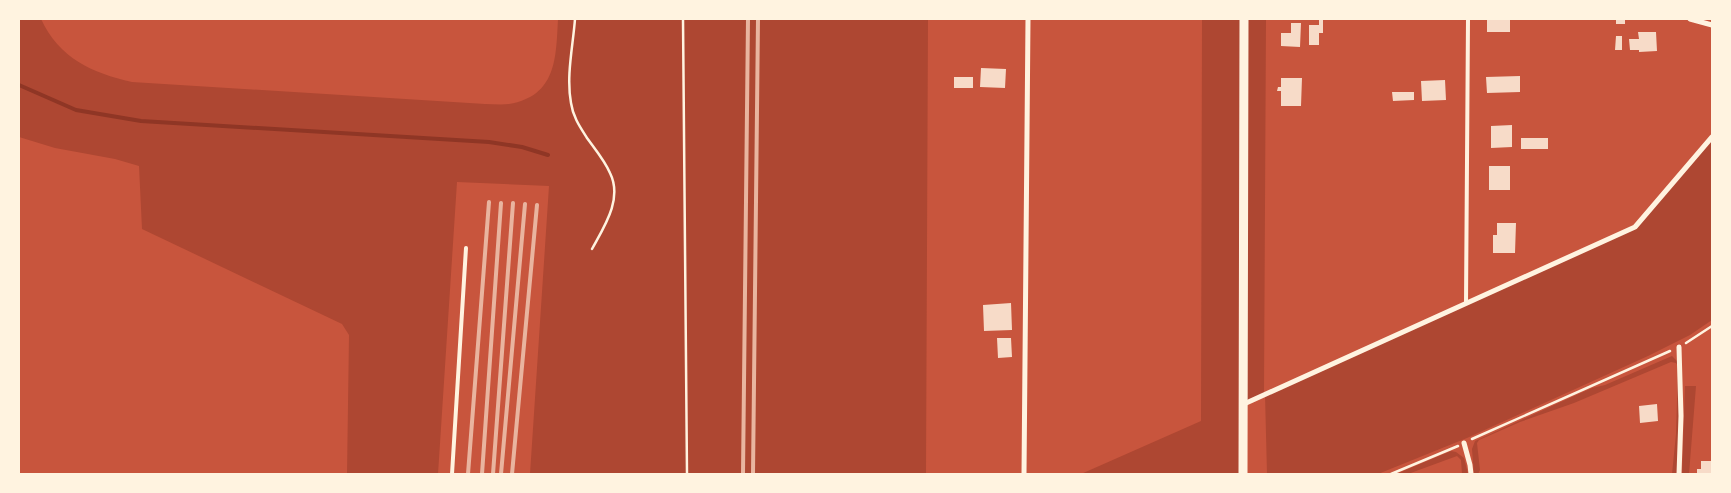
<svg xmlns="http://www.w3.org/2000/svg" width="1731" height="493" font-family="Lato,sans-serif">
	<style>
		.green { fill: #ae4732 }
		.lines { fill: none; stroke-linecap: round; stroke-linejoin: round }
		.stream { stroke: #8f3625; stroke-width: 4 }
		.building { fill: #f7dbc8 }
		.path { stroke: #fff3e0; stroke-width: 2.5 }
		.service { stroke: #fff3e0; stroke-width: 4 }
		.minor { stroke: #fff3e0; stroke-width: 5 }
		.tertiary { stroke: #fff3e0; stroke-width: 9 }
		.rail { stroke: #e9b49f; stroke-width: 4 }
	</style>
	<rect width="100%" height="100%" fill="#c8553d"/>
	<path class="green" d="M 19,19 L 41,19 C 59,58 92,73 132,82 L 485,104 C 493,104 501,105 509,104 C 557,96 556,57 558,19 L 928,19 L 926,474 L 530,474 L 549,186 L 457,182 L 438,474 L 347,474 L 349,335 L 342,324 L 142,229 L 139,166 L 115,159 L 55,148 L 19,137 Z
		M 1202,19 L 1266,19 L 1264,393 L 1635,227 L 1712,137 L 1712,320 L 1690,335 L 1648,356 L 1467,438 L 1378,474 L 1267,474 L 1265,394 L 1244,404 L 1243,474 L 1081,474 L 1201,421 Z
		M 1672,356 L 1678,362 L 1679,425 L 1677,474 L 1672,474 L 1676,434 L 1678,366 L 1676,363 L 1671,362 L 1574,403 L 1520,422 L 1479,440 L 1477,443 L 1480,470 L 1478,474 L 1474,474 L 1472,449 L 1475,441 L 1563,401 L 1592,388 L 1605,385 Z
		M 1685,386 L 1696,386 L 1689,474 L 1682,474 Z
		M 1451,451 L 1456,452 L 1464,458 L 1468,474 L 1462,474 L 1461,460 L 1457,456 L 1408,474 L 1396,474 Z"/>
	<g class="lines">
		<path class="stream" d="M 19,85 L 76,110 L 141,121 L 489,142 L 522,147 L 548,155"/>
	</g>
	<path class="building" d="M 1319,19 L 1323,20 L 1323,33 L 1319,33 L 1319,45 L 1309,45 L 1309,25 L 1319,25 Z
		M 1487,19 L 1510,19 L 1510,32 L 1487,32 Z
		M 1616,19 L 1625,19 L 1625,24 L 1616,24 Z
		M 1291,23 L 1301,23 L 1300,47 L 1281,46 L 1281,33 L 1291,33 Z
		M 1638,32 L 1656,32 L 1657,51 L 1639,52 L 1639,50 L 1630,50 L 1629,39 L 1639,39 Z
		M 1616,36 L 1622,36 L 1622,50 L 1615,50 Z
		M 981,68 L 1006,69 L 1005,88 L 980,87 Z
		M 1520,76 L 1520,92 L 1487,93 L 1486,77 Z
		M 954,77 L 973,77 L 973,88 L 954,88 Z
		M 1281,78 L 1302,78 L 1301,106 L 1281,106 L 1281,91 L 1277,91 L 1278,87 L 1281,87 Z
		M 1445,80 L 1446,100 L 1422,101 L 1421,81 Z
		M 1392,92 L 1414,92 L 1414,100 L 1393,101 Z
		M 1512,125 L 1512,147 L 1491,148 L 1491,126 Z
		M 1521,138 L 1548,138 L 1548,149 L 1521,149 Z
		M 1489,166 L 1510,166 L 1510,190 L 1489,190 Z
		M 1497,223 L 1516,223 L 1515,253 L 1493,253 L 1493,235 L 1497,235 Z
		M 1011,303 L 1012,330 L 984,331 L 983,305 Z
		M 997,338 L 1011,338 L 1012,357 L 998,358 Z
		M 1657,404 L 1658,421 L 1640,423 L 1639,406 Z
		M 1701,461 L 1712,461 L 1712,474 L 1697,474 L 1697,469 L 1701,469 Z"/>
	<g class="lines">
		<path class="path" d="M 575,19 C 573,46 566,76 571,103 C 573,117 580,127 587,138 C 595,149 605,161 610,173 C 623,199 604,227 592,249
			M 683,19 L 687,474
			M 1686,343 L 1712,326
			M 1472,439 L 1670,351
			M 1391,474 L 1458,446"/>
		<path class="service" d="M 1466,303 L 1468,19
			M 452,474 L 466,248"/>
		<path class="minor" d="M 1690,19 L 1712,25
			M 1244,404 L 1635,227 L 1712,137
			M 1464,443 L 1470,465 L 1471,474
			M 1024,474 L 1028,19
			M 1679,474 L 1681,416 L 1679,347"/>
		<path class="tertiary" d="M 1243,474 L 1244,19"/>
		<path class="rail" d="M 468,474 L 489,202
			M 482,474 L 501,203
			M 493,474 L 513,203
			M 501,474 L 525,204
			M 512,474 L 537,205
			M 743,474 L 748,19
			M 753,474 L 758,19"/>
	</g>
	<rect width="1731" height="493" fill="none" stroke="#fff3e0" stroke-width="40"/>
</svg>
